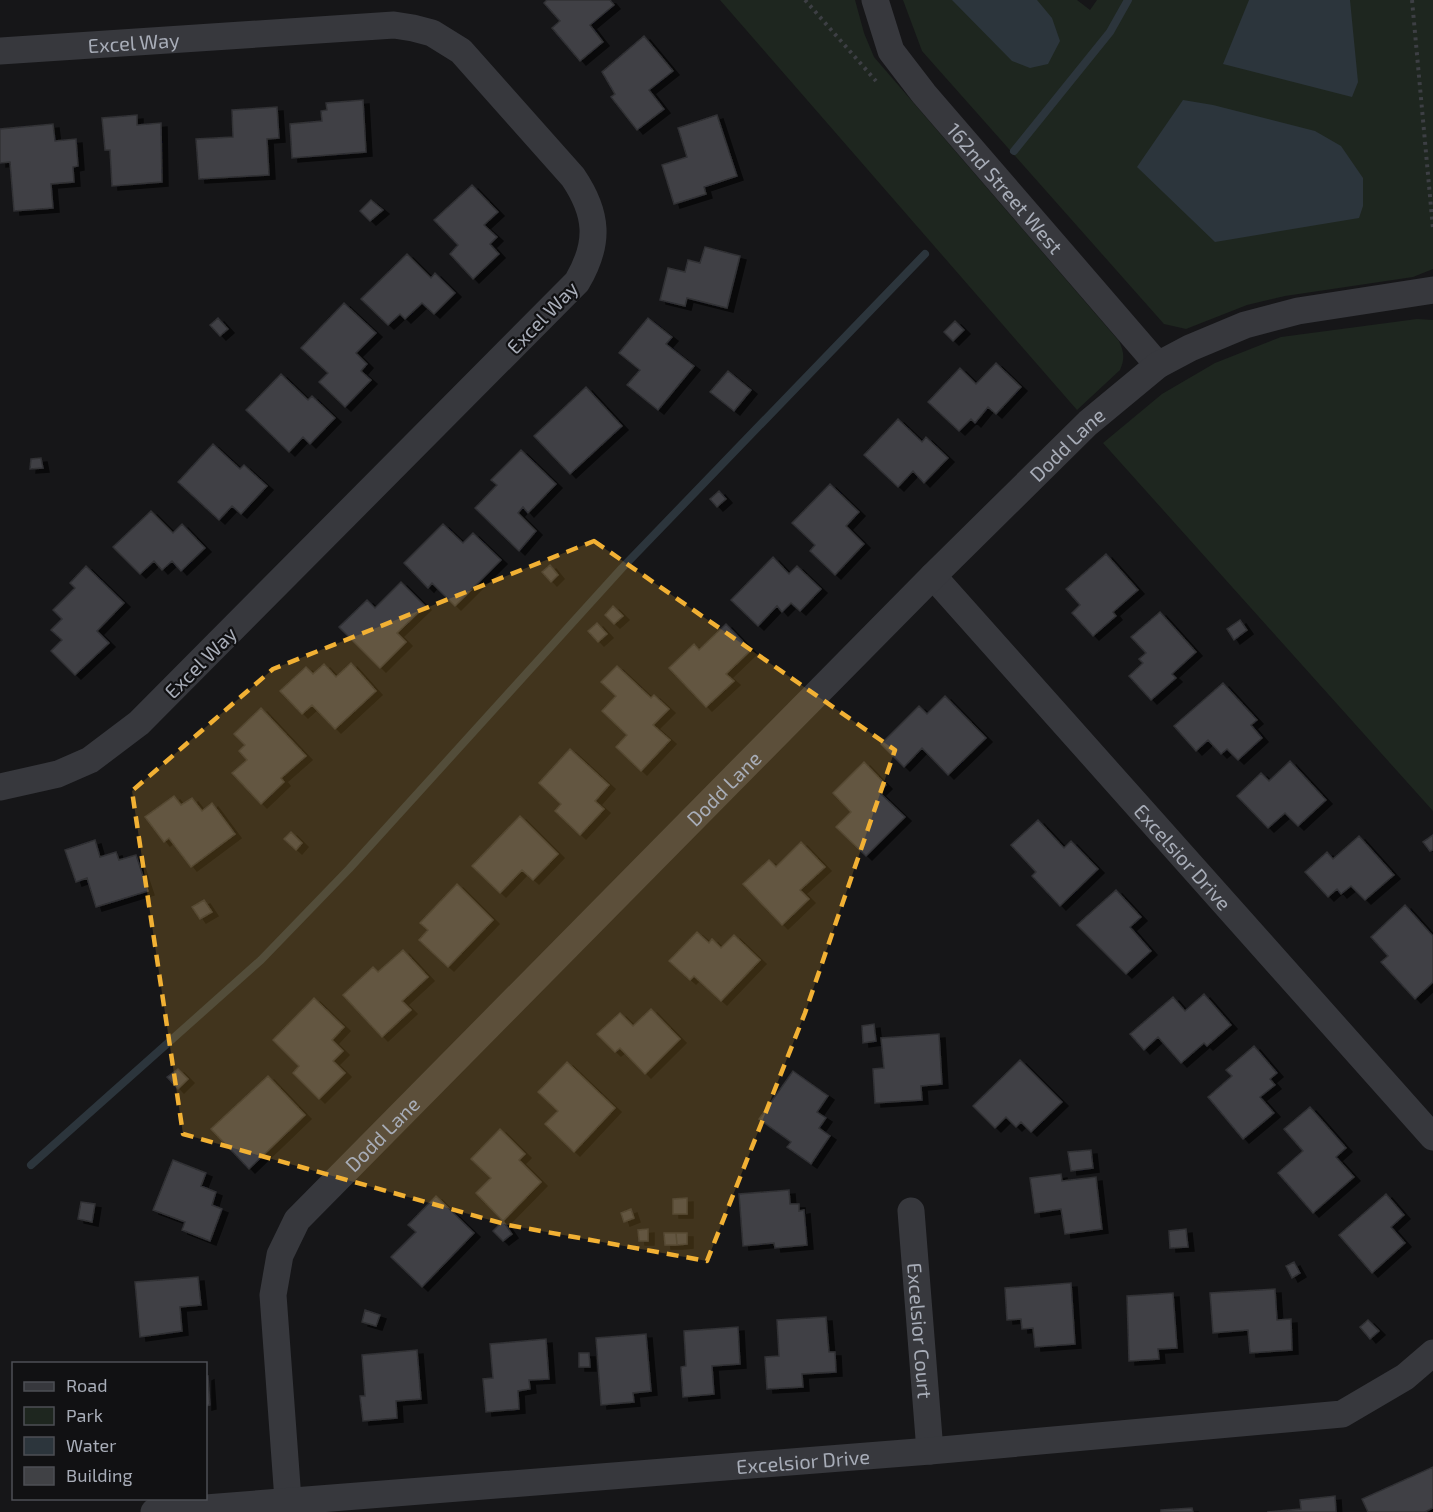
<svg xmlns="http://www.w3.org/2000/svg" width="1433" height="1512" font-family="'Exo 2',sans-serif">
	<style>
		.green { fill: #1e261f }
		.water { fill: #2c353c }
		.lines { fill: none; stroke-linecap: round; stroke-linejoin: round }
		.stream { stroke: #2c353c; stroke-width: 8 }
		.building { fill: #404145; stroke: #303034; stroke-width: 1.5; filter: url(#shadow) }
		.path { stroke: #3d3f44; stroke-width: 4; stroke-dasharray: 3 4.5; stroke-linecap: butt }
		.minor { stroke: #37383d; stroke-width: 27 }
		.marked { fill: #f2b134; fill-opacity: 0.2; stroke: #f2b134; stroke-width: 4.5; stroke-dasharray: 12 8; stroke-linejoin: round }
		.labels { text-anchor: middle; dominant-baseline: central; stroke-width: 4.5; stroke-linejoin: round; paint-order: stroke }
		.street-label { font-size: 20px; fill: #a8adb8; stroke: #111113 }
	</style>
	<defs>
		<filter id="shadow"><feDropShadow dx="6" dy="4" stdDeviation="0" flood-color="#0009"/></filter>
	</defs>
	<rect width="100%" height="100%" fill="#161618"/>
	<path class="green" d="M 720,0 L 855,0 L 864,33 L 874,57 L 1119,341 C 1124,352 1125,359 1120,370 L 1077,410 Z
		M 903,0 L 1077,0 L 1090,10 L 1097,0 L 1433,0 L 1433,269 L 1413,277 L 1285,296 L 1247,305 L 1186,329 L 1164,324 L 922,51 Z
		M 1417,319 L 1433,320 L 1433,811 L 1103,443 L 1162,394 L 1215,363 L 1281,337 Z"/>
	<path class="water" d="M 952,0 L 1037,0 L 1052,18 L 1060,41 L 1048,64 L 1030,68 L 1012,61 Z
		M 1249,0 L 1350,0 L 1358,82 L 1352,97 L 1223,64 Z
		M 1183,100 L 1213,105 L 1315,131 L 1341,146 L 1363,178 L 1363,206 L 1359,218 L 1215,242 L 1137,167 Z"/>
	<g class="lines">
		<path class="stream" d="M 1014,151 L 1110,32 L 1128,0
			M 31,1165 L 261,960 L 349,869 L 622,568 L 925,254"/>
	</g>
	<path class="building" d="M 547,0 L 610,0 L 614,5 L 590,25 L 603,42 L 580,61 L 552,28 L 560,21 L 544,3 Z
		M 644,36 L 673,71 L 649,90 L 664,109 L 637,130 L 611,97 L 615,94 L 602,72 Z
		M 363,100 L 366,152 L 292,158 L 290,124 L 322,121 L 321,111 L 327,110 L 326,103 Z
		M 277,107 L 279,138 L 267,139 L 269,175 L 199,179 L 196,139 L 233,137 L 232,110 Z
		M 137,115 L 137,125 L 161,123 L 162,182 L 112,186 L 110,150 L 105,150 L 102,118 Z
		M 717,115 L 737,176 L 704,187 L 706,194 L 674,204 L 662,165 L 687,157 L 678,128 Z
		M 53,124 L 55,141 L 76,139 L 78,166 L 73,167 L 74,182 L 51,184 L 53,208 L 14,211 L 10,162 L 0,163 L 0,129 Z
		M 472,185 L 498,212 L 484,225 L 497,237 L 490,244 L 499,254 L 473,279 L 450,254 L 458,245 L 434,220 Z
		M 371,200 L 383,210 L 370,221 L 360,211 Z
		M 705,247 L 740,256 L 727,308 L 687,298 L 685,306 L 660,300 L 668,268 L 685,272 L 688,260 L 700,263 Z
		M 407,254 L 431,278 L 435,273 L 455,293 L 434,314 L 422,303 L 405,319 L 400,314 L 388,325 L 361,299 Z
		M 344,303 L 376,333 L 356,353 L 367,364 L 361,371 L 371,380 L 345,407 L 319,382 L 328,373 L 301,348 Z
		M 218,318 L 228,329 L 220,336 L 210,325 Z
		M 648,318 L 672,337 L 666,344 L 694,366 L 658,410 L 627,385 L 640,370 L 619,353 Z
		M 955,321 L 964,330 L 953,341 L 944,332 Z
		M 996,363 L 1021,387 L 996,414 L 988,407 L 975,423 L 971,419 L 959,431 L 928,402 L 960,368 L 976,384 Z
		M 728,371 L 751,390 L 734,411 L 710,392 Z
		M 281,374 L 308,400 L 312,396 L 335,418 L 310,444 L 303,437 L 289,452 L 246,410 Z
		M 586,387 L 622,426 L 570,474 L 534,436 Z
		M 898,419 L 922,442 L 926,437 L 948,458 L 924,483 L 913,471 L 898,487 L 864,455 Z
		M 213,444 L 240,469 L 244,465 L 267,486 L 241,514 L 232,506 L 219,520 L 178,482 Z
		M 521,450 L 556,484 L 528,513 L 523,507 L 518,513 L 536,531 L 519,551 L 475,508 L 497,485 L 491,480 Z
		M 41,458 L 43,468 L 30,469 L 31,459 Z
		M 830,484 L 859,512 L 846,526 L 864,544 L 835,575 L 810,551 L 815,545 L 792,523 Z
		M 719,491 L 726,499 L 717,507 L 710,499 Z
		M 151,511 L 173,533 L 182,524 L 205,548 L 181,571 L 172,561 L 162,570 L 154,561 L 140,574 L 113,547 Z
		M 443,524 L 463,543 L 473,533 L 501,560 L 455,606 L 432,583 L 428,588 L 404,563 Z
		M 1106,554 L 1138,590 L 1113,612 L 1116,616 L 1093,636 L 1072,613 L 1080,605 L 1066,589 Z
		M 773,557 L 789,574 L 797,566 L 821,589 L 800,611 L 791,603 L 782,612 L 777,606 L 758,626 L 731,600 Z
		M 550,565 L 558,575 L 551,582 L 542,572 Z
		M 86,566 L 124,603 L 97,631 L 109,643 L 75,675 L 51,651 L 62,640 L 51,630 L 62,619 L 53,610 L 75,588 L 70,583 Z
		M 401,582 L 425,606 L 397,633 L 406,642 L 380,668 L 339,627 L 367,600 L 375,608 Z
		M 613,606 L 623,616 L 614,624 L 605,615 Z
		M 1160,612 L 1196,652 L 1172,674 L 1176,678 L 1151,700 L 1129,676 L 1143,663 L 1139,659 L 1146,653 L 1131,637 Z
		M 1240,620 L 1247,630 L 1234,640 L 1227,629 Z
		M 597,623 L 607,634 L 598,642 L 588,631 Z
		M 726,624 L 751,650 L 726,674 L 734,681 L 706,707 L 669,668 L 694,644 L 699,650 Z
		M 351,663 L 376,691 L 335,729 L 312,705 L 302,714 L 280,691 L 306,667 L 313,674 L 324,664 L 336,677 Z
		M 617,666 L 651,698 L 654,695 L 669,709 L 653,725 L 670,740 L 641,771 L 616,747 L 627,735 L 602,711 L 616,696 L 601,682 Z
		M 1223,683 L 1257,720 L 1251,725 L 1262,738 L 1238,760 L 1227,749 L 1221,754 L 1208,740 L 1196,751 L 1174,726 Z
		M 945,696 L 986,738 L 948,775 L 922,748 L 904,767 L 881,744 L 919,706 L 927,714 Z
		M 261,708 L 306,756 L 281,778 L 284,782 L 261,804 L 232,773 L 247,760 L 239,751 L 245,745 L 234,734 Z
		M 570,749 L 609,785 L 595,801 L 604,809 L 580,835 L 555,811 L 561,804 L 539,783 Z
		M 1290,761 L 1326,800 L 1298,826 L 1285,813 L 1268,828 L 1237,796 L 1261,773 L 1269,781 Z
		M 864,762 L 886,785 L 879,792 L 905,817 L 866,856 L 836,827 L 851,812 L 833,793 Z
		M 174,796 L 181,805 L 192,798 L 202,811 L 212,803 L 235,834 L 191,867 L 169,838 L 164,842 L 145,817 Z
		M 520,816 L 558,854 L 533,880 L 522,870 L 500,893 L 472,866 Z
		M 1038,820 L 1064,848 L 1071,841 L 1098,869 L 1060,906 L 1032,876 L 1036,872 L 1011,845 Z
		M 291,832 L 302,843 L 296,850 L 284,839 Z
		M 1433,835 L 1433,850 L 1430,851 L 1423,842 Z
		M 1359,836 L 1394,875 L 1365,900 L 1351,886 L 1341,894 L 1337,889 L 1328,897 L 1305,872 L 1327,852 L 1333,859 Z
		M 95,840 L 100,857 L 116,852 L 119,860 L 136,855 L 148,891 L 96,907 L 87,878 L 76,882 L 65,850 Z
		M 801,842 L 825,867 L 800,890 L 809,899 L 782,925 L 743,884 L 769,860 L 776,867 Z
		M 457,884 L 493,920 L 448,967 L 419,940 L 428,930 L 420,923 Z
		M 1116,890 L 1141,917 L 1130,927 L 1151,951 L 1126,974 L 1077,925 Z
		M 204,900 L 212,912 L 200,919 L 192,907 Z
		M 1405,905 L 1433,936 L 1433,982 L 1415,999 L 1381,962 L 1388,956 L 1371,937 Z
		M 697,932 L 709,943 L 712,939 L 721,948 L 734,935 L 760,960 L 721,1001 L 694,976 L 690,980 L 669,961 Z
		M 403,950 L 428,977 L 402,1001 L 411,1010 L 382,1037 L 343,995 L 373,967 L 378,972 Z
		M 1204,994 L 1231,1025 L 1207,1046 L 1204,1043 L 1181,1063 L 1158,1037 L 1144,1050 L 1130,1034 L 1173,997 L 1185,1011 Z
		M 314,998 L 344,1027 L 332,1040 L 343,1051 L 333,1061 L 345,1073 L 319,1099 L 293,1073 L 299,1066 L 273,1040 Z
		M 651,1009 L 680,1039 L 645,1074 L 620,1048 L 615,1052 L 597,1034 L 620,1013 L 633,1026 Z
		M 874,1024 L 876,1041 L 863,1043 L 862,1026 Z
		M 939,1034 L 942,1084 L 921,1086 L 922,1100 L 875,1103 L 873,1069 L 884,1068 L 881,1038 Z
		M 1254,1046 L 1277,1073 L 1270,1079 L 1275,1085 L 1260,1097 L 1274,1113 L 1243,1139 L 1208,1097 L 1232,1076 L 1226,1070 Z
		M 1020,1060 L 1062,1102 L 1031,1132 L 1021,1122 L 1016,1127 L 1006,1117 L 995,1128 L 973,1106 Z
		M 567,1062 L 615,1108 L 574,1152 L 545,1124 L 558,1111 L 538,1092 Z
		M 178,1069 L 188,1079 L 178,1089 L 167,1077 Z
		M 793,1071 L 828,1096 L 817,1112 L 826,1118 L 819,1128 L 830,1136 L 811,1164 L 787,1147 L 791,1142 L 759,1119 Z
		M 268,1076 L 305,1115 L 249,1169 L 211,1129 Z
		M 1310,1107 L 1346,1148 L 1336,1157 L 1354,1177 L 1313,1213 L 1278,1173 L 1303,1151 L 1284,1129 Z
		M 500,1129 L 525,1154 L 519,1160 L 541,1182 L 503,1221 L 476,1193 L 491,1178 L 471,1159 Z
		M 1091,1150 L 1093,1168 L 1071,1171 L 1068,1152 Z
		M 173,1160 L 206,1173 L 201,1186 L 216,1192 L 212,1205 L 222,1209 L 210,1241 L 182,1230 L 185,1222 L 153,1210 Z
		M 1061,1174 L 1062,1181 L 1096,1177 L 1102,1229 L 1065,1234 L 1061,1209 L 1035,1213 L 1030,1178 Z
		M 789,1190 L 790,1204 L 799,1204 L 799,1211 L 804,1210 L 807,1245 L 775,1248 L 774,1243 L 743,1246 L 739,1194 Z
		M 1386,1194 L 1404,1215 L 1391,1227 L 1405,1243 L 1372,1273 L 1339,1235 Z
		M 436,1196 L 474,1233 L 422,1287 L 391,1257 L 416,1232 L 408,1225 Z
		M 687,1198 L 687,1214 L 673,1214 L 673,1199 Z
		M 81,1202 L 95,1204 L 92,1222 L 78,1219 Z
		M 631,1209 L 634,1218 L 624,1222 L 621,1213 Z
		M 503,1221 L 512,1234 L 503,1241 L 493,1231 Z
		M 648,1229 L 648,1241 L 639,1241 L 638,1230 Z
		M 1186,1229 L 1188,1247 L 1170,1248 L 1169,1231 Z
		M 664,1233 L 676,1233 L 677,1245 L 665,1245 Z
		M 676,1233 L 687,1233 L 687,1244 L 677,1245 Z
		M 1294,1262 L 1300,1273 L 1292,1278 L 1286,1266 Z
		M 198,1277 L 201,1305 L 180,1307 L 182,1331 L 140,1337 L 135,1282 Z
		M 1071,1283 L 1075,1344 L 1035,1347 L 1033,1328 L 1022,1329 L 1021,1319 L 1007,1320 L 1005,1288 Z
		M 1275,1289 L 1277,1320 L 1291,1319 L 1292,1350 L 1250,1353 L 1248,1330 L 1213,1333 L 1210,1293 Z
		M 1173,1293 L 1177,1348 L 1158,1349 L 1159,1359 L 1129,1361 L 1127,1296 Z
		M 365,1310 L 380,1315 L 376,1326 L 362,1322 Z
		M 826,1317 L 829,1352 L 835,1352 L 836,1372 L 802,1374 L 803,1387 L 767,1389 L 765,1357 L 779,1356 L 777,1320 Z
		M 1368,1320 L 1379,1331 L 1370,1339 L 1360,1327 Z
		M 738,1327 L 740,1364 L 712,1366 L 714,1394 L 683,1397 L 681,1367 L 686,1366 L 684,1331 Z
		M 646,1334 L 651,1391 L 633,1393 L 634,1402 L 601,1405 L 596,1338 Z
		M 546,1339 L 549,1379 L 529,1380 L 530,1389 L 518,1391 L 519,1409 L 486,1412 L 483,1379 L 493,1378 L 490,1344 Z
		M 417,1350 L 421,1399 L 396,1401 L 397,1418 L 363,1421 L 360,1396 L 365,1396 L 362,1355 Z
		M 579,1353 L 589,1353 L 590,1367 L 579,1367 Z
		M 208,1376 L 210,1405 L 206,1406 L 206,1377 Z
		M 1433,1467 L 1433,1508 L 1425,1512 L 1368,1512 L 1362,1499 Z
		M 1335,1496 L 1336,1512 L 1267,1512 L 1301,1509 L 1300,1500 Z
		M 1192,1508 L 1193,1512 L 1161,1512 L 1161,1510 Z"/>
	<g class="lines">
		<path class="path" d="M 805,0 L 876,81
			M 1412,0 L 1433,229"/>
		<g class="minor">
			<path id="s1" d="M 875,0 L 891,51 L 924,94 L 1158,365"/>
			<path id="s2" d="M 0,51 L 394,25 L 413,28 L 432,33 L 461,51 L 573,177 C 598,214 600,243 577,282 L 139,723 L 90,760 L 58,774 L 0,787"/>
			<path id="s3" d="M 933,576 L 1433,1137"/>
			<path id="s4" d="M 911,1211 L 930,1451"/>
			<path id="s5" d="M 288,1500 L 273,1295 L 280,1255 L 297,1220 L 933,576 L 1088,423 L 1158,365 L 1190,348 L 1245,325 L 1298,311 L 1433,290"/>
			<path id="s6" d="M 154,1512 L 930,1451 L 1342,1414 L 1405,1377 L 1433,1353"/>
		</g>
	</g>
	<path class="marked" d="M 594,541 L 895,750 L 805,1013 L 707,1261 L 508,1225 L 183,1134 L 132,791 L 273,669 Z"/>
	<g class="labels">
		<g class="street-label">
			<text stroke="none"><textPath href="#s2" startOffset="134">Excel Way</textPath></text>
			<text stroke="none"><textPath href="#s1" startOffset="232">162nd Street West</textPath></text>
			<text transform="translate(542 317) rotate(-46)">Excel Way</text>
			<text stroke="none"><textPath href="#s5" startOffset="1378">Dodd Lane</textPath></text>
			<text transform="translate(200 662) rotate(-45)">Excel Way</text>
			<text stroke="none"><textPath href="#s5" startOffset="892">Dodd Lane</textPath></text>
			<text stroke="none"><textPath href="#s3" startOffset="376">Excelsior Drive</textPath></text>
			<text stroke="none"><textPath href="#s5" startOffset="406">Dodd Lane</textPath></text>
			<text stroke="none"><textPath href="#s4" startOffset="120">Excelsior Court</textPath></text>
			<text stroke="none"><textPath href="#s6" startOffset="651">Excelsior Drive</textPath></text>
		</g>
	</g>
	<rect x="12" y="1362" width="195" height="138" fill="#111113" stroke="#4d4f55" stroke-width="1.5"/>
	<rect x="24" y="1382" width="30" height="9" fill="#37383d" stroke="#4d4f55" stroke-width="1.5"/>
	<text x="66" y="1392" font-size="18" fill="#a8adb8">Road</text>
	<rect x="24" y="1407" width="30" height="18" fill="#1e261f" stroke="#4d4f55" stroke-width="1.5"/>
	<text x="66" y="1422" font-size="18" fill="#a8adb8">Park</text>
	<rect x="24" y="1437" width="30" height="18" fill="#2c353c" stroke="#4d4f55" stroke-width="1.5"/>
	<text x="66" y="1452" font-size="18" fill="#a8adb8">Water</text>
	<rect x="24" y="1467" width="30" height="18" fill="#404145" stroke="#4d4f55" stroke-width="1.5"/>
	<text x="66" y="1482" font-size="18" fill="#a8adb8">Building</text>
</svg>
